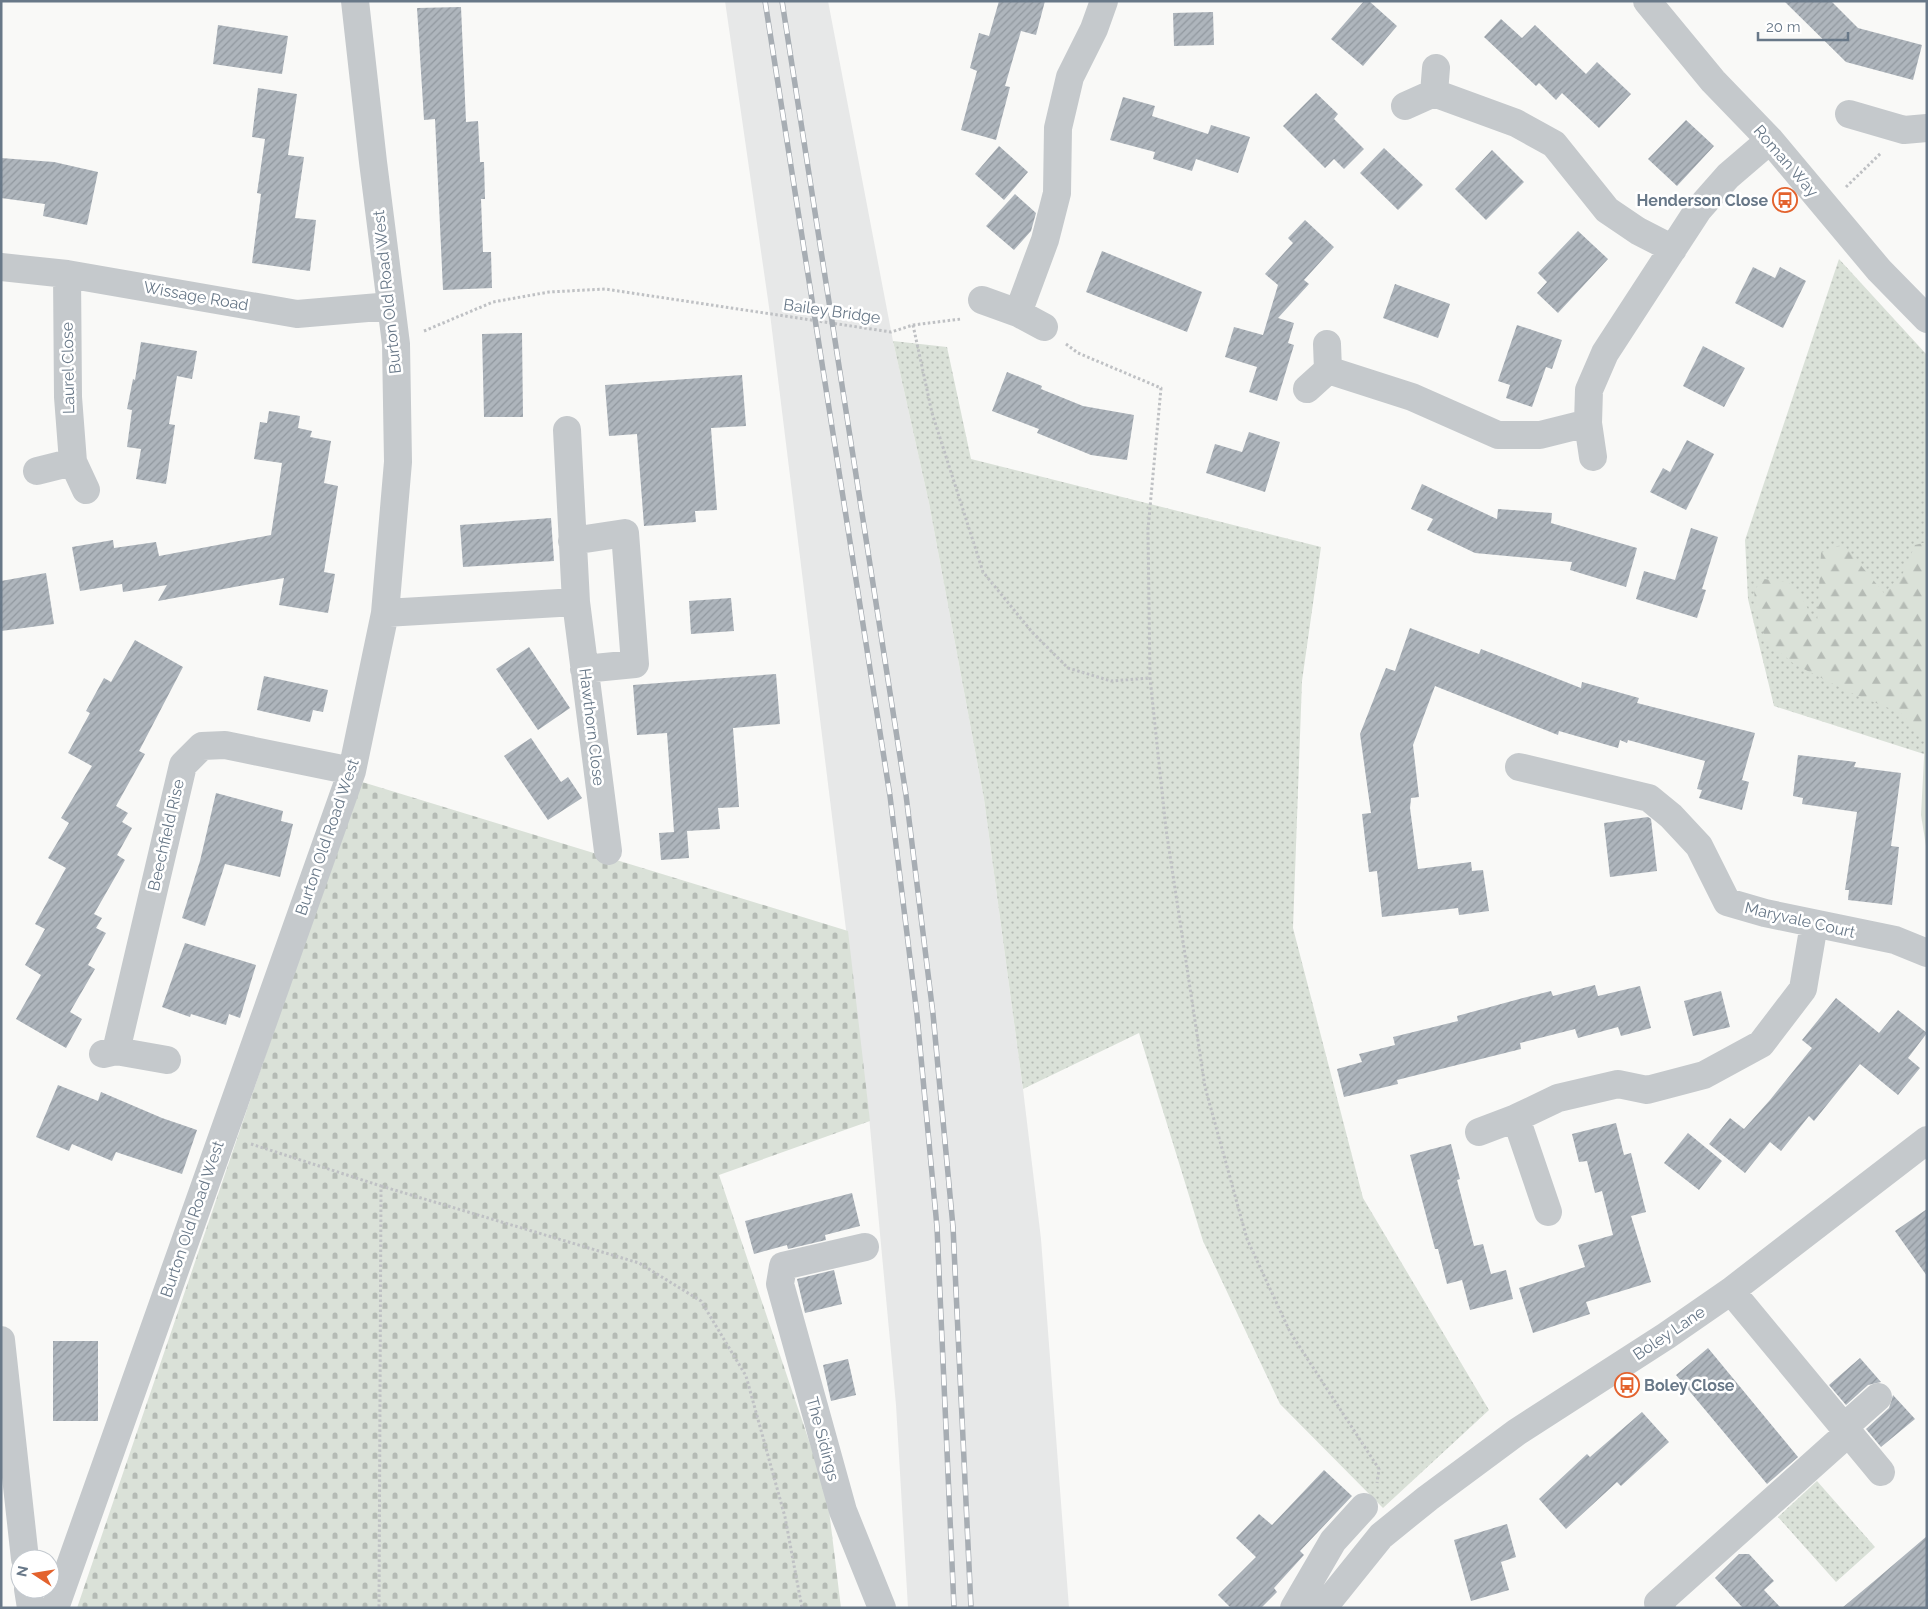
<svg xmlns="http://www.w3.org/2000/svg" width="1928" height="1609" font-family="Raleway,sans-serif">
	<style>
		.built { fill: #e7e8e8 }
		.grass { fill: url(#grass-dots) }
		.forest { fill: url(#forest-firs) }
		.cemetery { fill: url(#cemetery-stones) }
		.building { fill: url(#building-hatch) }
		.lines { fill: none; stroke-linecap: round; stroke-linejoin: round }
		.path { stroke: #bfc1c4; stroke-width: 3; stroke-dasharray: 2.5 2.5; stroke-linecap: butt }
		.minor { stroke: #c5c9cc; stroke-width: 28 }
		.rail-casing { stroke: #a7adb3; stroke-width: 5.5 }
		.rail { stroke: #fff; stroke-width: 4; stroke-dasharray: 11; stroke-linecap: butt }
		.labels { text-anchor: middle; dominant-baseline: central; stroke-width: 5; stroke-linejoin: round; paint-order: stroke }
		.street-label { font-size: 16px; fill: #687888; stroke: #fff }
		.poi-label { font-size: 16px; font-weight: bold; fill: #687888; stroke: #fff; text-anchor: end }
	</style>
	<defs>
		<pattern id="grass-dots" width="8" height="8" patternUnits="userSpaceOnUse" patternTransform="scale(1.25)"><rect width="8" height="8" fill="#dae1d8"/><path d="M2 2h.1M6 6h.1" fill="none" stroke="#b5bbb5" stroke-width="1.8" stroke-linecap="round"/></pattern>
		<pattern id="forest-firs" width="22" height="20" patternUnits="userSpaceOnUse" patternTransform="scale(1.25)"><rect width="22" height="20" fill="#dae1d8"/><path d="M5 1l3.5 6h-7zM16 11l3.5 6h-7z" fill="#b5bbb5"/></pattern>
		<pattern id="cemetery-stones" width="16" height="16" patternUnits="userSpaceOnUse" patternTransform="scale(1.25)"><rect width="16" height="16" fill="#dae1d8"/><path d="M2 7V4a2 2 0 0 1 4 0v3zM10 15v-3a2 2 0 0 1 4 0v3z" fill="#b5bbb5"/></pattern>
		<pattern id="building-hatch" width="6" height="6" patternUnits="userSpaceOnUse" patternTransform="scale(1.25)"><rect width="6" height="6" fill="#aeb5bc"/><path d="M-1 1l2-2M0 6l6-6M5 7l2-2" fill="none" stroke="#91989f"/></pattern>
	</defs>
	<rect width="100%" height="100%" fill="#f9f9f7"/>
	<path class="built" d="M 725,1 L 828,1 L 893,341 L 929,503 L 984,799 L 1023,1089 L 1041,1239 L 1069,1608 L 908,1608 L 896,1405 L 869,1116 L 770,314 Z"/>
	<path class="grass" d="M 1839,259 L 1927,355 L 1927,755 L 1774,706 L 1748,599 L 1745,540 Z
		M 893,341 L 947,347 L 971,459 L 1321,547 L 1302,681 L 1293,928 L 1363,1198 L 1489,1410 L 1383,1508 L 1280,1404 L 1203,1241 L 1139,1033 L 1023,1089 L 984,799 L 929,503 Z
		M 1817,1481 L 1875,1547 L 1836,1582 L 1778,1517 Z"/>
	<path class="forest" d="M 1927,542 L 1927,852 L 1921,815 L 1925,739 L 1901,713 L 1849,692 L 1794,664 L 1766,641 L 1756,610 L 1754,590 L 1764,579 L 1788,582 L 1804,602 L 1817,625 L 1821,553 L 1843,544 L 1884,593 L 1903,573 L 1915,545 Z"/>
	<path class="cemetery" d="M 359,781 L 848,931 L 870,1121 L 719,1175 L 827,1494 L 841,1608 L 77,1608 Z"/>
	<path class="building" d="M 999,1 L 1045,1 L 1036,35 L 1021,31 L 1005,86 L 1010,87 L 996,140 L 961,130 L 977,71 L 970,68 L 979,33 L 989,36 Z
		M 1364,1 L 1369,1 L 1397,26 L 1363,66 L 1331,39 Z
		M 1784,1 L 1831,1 L 1858,28 L 1922,45 L 1913,80 L 1846,62 Z
		M 461,7 L 466,122 L 478,121 L 480,162 L 484,162 L 485,199 L 481,199 L 483,252 L 491,252 L 492,288 L 443,290 L 435,119 L 424,120 L 417,8 Z
		M 1213,12 L 1214,45 L 1174,46 L 1173,13 Z
		M 1501,19 L 1522,38 L 1535,25 L 1586,74 L 1597,62 L 1631,94 L 1599,128 L 1562,93 L 1556,100 L 1539,83 L 1536,86 L 1484,37 Z
		M 218,25 L 288,36 L 282,74 L 213,64 Z
		M 258,88 L 297,94 L 288,155 L 304,157 L 295,218 L 316,220 L 310,271 L 252,263 L 261,194 L 257,193 L 265,139 L 252,137 Z
		M 1316,93 L 1338,114 L 1334,119 L 1364,149 L 1344,169 L 1334,159 L 1325,168 L 1283,126 Z
		M 1123,97 L 1155,106 L 1152,116 L 1208,134 L 1211,125 L 1250,137 L 1238,173 L 1196,159 L 1192,171 L 1153,159 L 1155,152 L 1110,140 Z
		M 1686,120 L 1714,146 L 1677,186 L 1648,159 Z
		M 999,146 L 1028,172 L 1004,200 L 975,174 Z
		M 1384,148 L 1423,185 L 1398,210 L 1360,173 Z
		M 1492,150 L 1524,182 L 1486,220 L 1455,189 Z
		M 1,158 L 54,162 L 98,172 L 87,225 L 43,216 L 45,204 L 1,198 Z
		M 1015,194 L 1036,213 L 1031,231 L 1014,250 L 986,226 Z
		M 1305,220 L 1334,247 L 1304,280 L 1309,284 L 1278,318 L 1294,323 L 1288,343 L 1294,345 L 1277,401 L 1249,392 L 1257,367 L 1225,357 L 1234,327 L 1263,335 L 1278,285 L 1265,274 L 1293,243 L 1288,238 Z
		M 1578,231 L 1608,259 L 1558,313 L 1537,293 L 1547,282 L 1538,273 Z
		M 1102,251 L 1202,292 L 1187,332 L 1086,292 Z
		M 1753,267 L 1775,278 L 1780,267 L 1806,281 L 1783,328 L 1735,303 Z
		M 1395,284 L 1450,304 L 1438,338 L 1383,318 Z
		M 1517,325 L 1562,340 L 1552,369 L 1546,367 L 1532,407 L 1506,398 L 1510,385 L 1498,381 Z
		M 522,333 L 523,417 L 484,417 L 482,334 Z
		M 141,342 L 197,351 L 192,379 L 177,376 L 169,424 L 175,425 L 166,484 L 136,479 L 141,449 L 127,447 L 132,410 L 127,409 L 133,379 L 135,380 Z
		M 1703,346 L 1745,368 L 1724,407 L 1683,386 Z
		M 1007,372 L 1042,386 L 1041,389 L 1083,406 L 1134,415 L 1127,460 L 1091,455 L 1037,433 L 1039,429 L 992,411 Z
		M 742,375 L 746,426 L 711,428 L 717,510 L 695,511 L 696,522 L 644,526 L 637,434 L 609,436 L 605,385 Z
		M 269,411 L 300,416 L 298,428 L 312,431 L 310,437 L 331,441 L 324,483 L 338,486 L 324,572 L 335,574 L 328,613 L 279,605 L 284,578 L 158,601 L 167,585 L 123,592 L 122,584 L 80,591 L 72,547 L 113,540 L 114,548 L 156,542 L 159,556 L 271,535 L 282,463 L 254,459 L 260,422 L 267,423 Z
		M 1249,432 L 1280,442 L 1265,492 L 1206,473 L 1215,444 L 1242,452 Z
		M 1687,440 L 1714,454 L 1686,510 L 1650,492 L 1663,468 L 1670,472 Z
		M 1422,484 L 1497,519 L 1498,509 L 1552,513 L 1551,523 L 1637,548 L 1626,587 L 1570,570 L 1572,562 L 1475,553 L 1427,530 L 1433,519 L 1411,509 Z
		M 551,518 L 554,561 L 463,567 L 460,525 Z
		M 1691,528 L 1718,537 L 1702,589 L 1706,590 L 1697,618 L 1636,599 L 1644,571 L 1675,580 Z
		M 46,573 L 54,624 L 1,631 L 1,581 Z
		M 731,598 L 734,631 L 691,634 L 689,601 Z
		M 1410,628 L 1479,654 L 1481,649 L 1581,688 L 1582,682 L 1639,698 L 1637,703 L 1755,733 L 1742,780 L 1749,782 L 1742,810 L 1699,798 L 1702,790 L 1697,789 L 1705,761 L 1628,740 L 1627,743 L 1620,740 L 1618,748 L 1559,731 L 1558,735 L 1435,686 L 1413,745 L 1419,797 L 1411,798 L 1410,808 L 1418,869 L 1471,862 L 1472,871 L 1483,870 L 1489,911 L 1459,915 L 1458,908 L 1382,917 L 1377,871 L 1369,872 L 1362,814 L 1371,813 L 1360,734 L 1386,668 L 1395,671 Z
		M 135,640 L 183,667 L 139,751 L 145,754 L 116,806 L 128,813 L 122,822 L 132,828 L 117,855 L 125,860 L 94,914 L 102,918 L 96,928 L 106,933 L 88,965 L 95,969 L 70,1012 L 82,1019 L 66,1048 L 16,1019 L 41,975 L 25,965 L 45,929 L 35,924 L 66,868 L 48,858 L 69,823 L 61,818 L 92,766 L 68,753 L 90,713 L 86,711 L 104,678 L 111,682 Z
		M 529,647 L 570,708 L 538,730 L 496,669 Z
		M 776,674 L 780,724 L 733,728 L 739,807 L 718,808 L 720,829 L 687,831 L 689,858 L 661,860 L 659,833 L 674,832 L 667,733 L 637,735 L 633,685 Z
		M 264,676 L 328,690 L 323,712 L 313,710 L 310,722 L 257,710 Z
		M 531,738 L 561,782 L 568,777 L 582,798 L 548,820 L 504,756 Z
		M 1798,755 L 1856,762 L 1854,767 L 1901,773 L 1891,846 L 1899,847 L 1892,905 L 1848,900 L 1849,890 L 1845,890 L 1857,812 L 1802,804 L 1803,798 L 1793,796 Z
		M 216,793 L 283,811 L 281,821 L 293,824 L 280,877 L 225,864 L 205,926 L 182,918 L 200,861 Z
		M 1648,817 L 1651,819 L 1657,871 L 1610,877 L 1604,823 Z
		M 185,943 L 256,965 L 240,1018 L 229,1014 L 226,1025 L 191,1014 L 190,1017 L 162,1007 Z
		M 1595,985 L 1598,996 L 1640,986 L 1651,1028 L 1621,1036 L 1618,1027 L 1578,1038 L 1575,1029 L 1520,1043 L 1521,1049 L 1397,1080 L 1398,1084 L 1344,1097 L 1337,1069 L 1362,1062 L 1359,1054 L 1395,1045 L 1393,1037 L 1458,1021 L 1457,1016 L 1523,998 L 1551,991 L 1553,996 Z
		M 1721,991 L 1730,1027 L 1693,1036 L 1684,1001 Z
		M 1836,998 L 1879,1033 L 1898,1010 L 1927,1033 L 1908,1058 L 1920,1068 L 1898,1095 L 1860,1064 L 1814,1121 L 1809,1116 L 1781,1151 L 1770,1142 L 1745,1173 L 1709,1144 L 1730,1118 L 1744,1129 L 1770,1100 L 1812,1048 L 1802,1040 Z
		M 58,1085 L 98,1101 L 101,1092 L 162,1118 L 197,1130 L 182,1174 L 116,1152 L 112,1161 L 72,1144 L 69,1151 L 36,1137 Z
		M 1616,1123 L 1624,1155 L 1631,1153 L 1646,1212 L 1631,1216 L 1651,1282 L 1586,1302 L 1590,1314 L 1533,1333 L 1519,1288 L 1585,1267 L 1578,1245 L 1613,1235 L 1602,1191 L 1595,1193 L 1587,1161 L 1579,1162 L 1572,1134 Z
		M 1688,1133 L 1722,1161 L 1699,1190 L 1664,1163 Z
		M 1451,1144 L 1460,1179 L 1457,1180 L 1474,1246 L 1483,1244 L 1491,1274 L 1506,1270 L 1513,1299 L 1470,1310 L 1462,1280 L 1447,1284 L 1438,1249 L 1435,1249 L 1410,1155 Z
		M 852,1193 L 860,1226 L 825,1235 L 826,1240 L 788,1249 L 787,1245 L 754,1254 L 745,1221 Z
		M 1927,1209 L 1927,1276 L 1895,1231 Z
		M 834,1270 L 842,1304 L 805,1313 L 797,1279 Z
		M 53,1341 L 98,1341 L 98,1421 L 53,1421 Z
		M 1708,1348 L 1798,1457 L 1767,1484 L 1676,1375 Z
		M 1860,1358 L 1881,1382 L 1868,1385 L 1846,1405 L 1829,1385 Z
		M 848,1359 L 856,1395 L 831,1401 L 823,1365 Z
		M 1893,1395 L 1915,1419 L 1881,1447 L 1866,1429 L 1889,1408 Z
		M 1642,1412 L 1669,1442 L 1621,1486 L 1617,1482 L 1566,1529 L 1539,1499 L 1587,1454 L 1590,1457 Z
		M 1324,1470 L 1352,1496 L 1300,1551 L 1304,1555 L 1274,1588 L 1277,1592 L 1261,1608 L 1231,1608 L 1218,1595 L 1256,1557 L 1236,1538 L 1259,1514 L 1272,1525 Z
		M 1507,1524 L 1516,1557 L 1501,1562 L 1509,1590 L 1471,1601 L 1454,1540 Z
		M 1927,1536 L 1927,1608 L 1842,1608 L 1879,1577 Z
		M 1739,1554 L 1749,1554 L 1774,1581 L 1764,1590 L 1781,1608 L 1743,1608 L 1715,1578 Z"/>
	<g class="lines">
		<path class="path" d="M 1846,187 L 1881,153
			M 913,325 L 932,413 L 983,572 L 1032,632 L 1068,668 L 1111,681 L 1150,678
			M 424,331 L 493,302 L 549,292 L 605,289 L 891,332 L 913,325 L 961,319
			M 1066,344 L 1078,353 L 1161,388 L 1148,529 L 1150,678 L 1166,829 L 1205,1087 L 1247,1239 L 1290,1332 L 1379,1469 L 1377,1483
			M 251,1144 L 381,1186 L 379,1608
			M 381,1186 L 639,1263 L 701,1301 L 746,1376 L 785,1517 L 802,1608"/>
		<path class="minor" d="M 1647,1 L 1713,81 L 1770,140 L 1879,270 L 1927,319
			M 1434,93 L 1516,123 L 1554,144 L 1607,210 L 1638,231 L 1673,249
			M 1405,106 L 1434,93 L 1436,68
			M 1849,114 L 1904,130 L 1927,128
			M 1,267 L 67,274 L 297,314 L 391,306
			M 67,274 L 68,397 L 73,462 L 86,490
			M 982,300 L 1018,313 L 1044,327
			M 1018,313 L 1045,240 L 1057,193 L 1058,128 L 1070,77 L 1094,29 L 1104,1
			M 1328,370 L 1412,397 L 1498,435 L 1540,435 L 1588,423
			M 1307,389 L 1328,370 L 1327,344
			M 567,430 L 576,602 L 608,851
			M 1593,457 L 1588,423 L 1589,390 L 1605,353 L 1698,210 L 1728,176 L 1770,140
			M 37,471 L 73,462
			M 572,541 L 625,533 L 635,664 L 584,669
			M 385,613 L 576,602
			M 1519,767 L 1649,798 L 1671,816 L 1699,846 L 1727,902 L 1765,913 L 1895,940 L 1927,953
			M 116,1051 L 183,765 L 202,746 L 225,745 L 352,771
			M 103,1054 L 116,1051 L 167,1060
			M 1516,1118 L 1548,1212
			M 1479,1132 L 1516,1118 L 1558,1098 L 1618,1084 L 1647,1090 L 1704,1075 L 1761,1044 L 1803,989 L 1814,924
			M 865,1247 L 783,1266 L 780,1284 L 843,1511 L 882,1608
			M 1731,1291 L 1881,1472
			M 1,1340 L 25,1559
			M 1843,1428 L 1878,1397
			M 28,1589 L 31,1608
			M 55,1608 L 352,771 L 385,613 L 398,462 L 396,344 L 373,162 L 355,1
			M 1294,1608 L 1333,1541 L 1364,1507
			M 1323,1608 L 1381,1536 L 1428,1498 L 1517,1432 L 1666,1336 L 1731,1291 L 1927,1140
			M 1662,1608 L 1658,1603 L 1847,1434"/>
		<defs>
			<path id="rail" d="M 765,1 L 890,796 L 917,1015 L 937,1227 L 954,1608
				M 782,1 L 906,795 L 933,1014 L 953,1227 L 971,1608"/>
		</defs>
		<use href="#rail" class="rail-casing"/>
		<use href="#rail" class="rail"/>
	</g>
	<defs>
		<symbol id="bus-ring" viewBox="-11 -11 22 22"><circle r="9.5" fill="#fff" stroke="#e3622d" stroke-width="1.5"/><path d="M-5-6H5V4H4V6H2V4H-2V6H-4V4H-5ZM-3.5-4V0h7V-4ZM-3.5 1.2v1.5H-2V1.2ZM2 1.2v1.5H3.5V1.2Z" fill="#e3622d"/></symbol>
	</defs>
	<g fill-rule="evenodd">
		<use href="#bus-ring" x="1771" y="186" width="28" height="28"/>
		<use href="#bus-ring" x="1613" y="1371" width="28" height="28"/>
	</g>
	<g class="labels">
		<g class="street-label">
			<text transform="translate(1786 161) rotate(49)">Roman Way</text>
			<text transform="translate(387 292) rotate(-96)">Burton Old Road West</text>
			<text transform="translate(196 296) rotate(10)">Wissage Road</text>
			<text transform="translate(832 311) rotate(8)">Bailey Bridge</text>
			<text transform="translate(68 368) rotate(-91)">Laurel Close</text>
			<text transform="translate(592 727) rotate(83)">Hawthorn Close</text>
			<text transform="translate(166 835) rotate(-77)">Beechfield Rise</text>
			<text transform="translate(327 837) rotate(-71)">Burton Old Road West</text>
			<text transform="translate(1800 920) rotate(13)">Maryvale Court</text>
			<text transform="translate(192 1219) rotate(-71)">Burton Old Road West</text>
			<text transform="translate(1669 1333) rotate(-34)">Boley Lane</text>
			<text transform="translate(823 1439) rotate(75)">The Sidings</text>
		</g>
		<g class="poi-label">
			<text x="1768" y="200">Henderson Close</text>
			<text x="1644" y="1385" text-anchor="start">Boley Close</text>
		</g>
	</g>
	<rect width="1928" height="1609" fill="none" stroke="#687888" stroke-width="5"/>
	<g transform="translate(35 1574) rotate(282)"><circle r="24" fill="#ffffff" stroke="#c3c9cf"/>
	<path d="M0-4L9 19L0 12L-9 19Z" fill="#e3622d"/>
	<text y="-8" font-size="14" font-weight="bold" text-anchor="middle" fill="#687888">N</text>
	</g>
	<path d="M1758 32v8h90v-8" fill="none" stroke="#687888" stroke-width="2.5"/>
	<text x="1766" y="32" font-size="15" fill="#687888" stroke="#ffffff" stroke-width="4" paint-order="stroke">20 m</text>
</svg>
